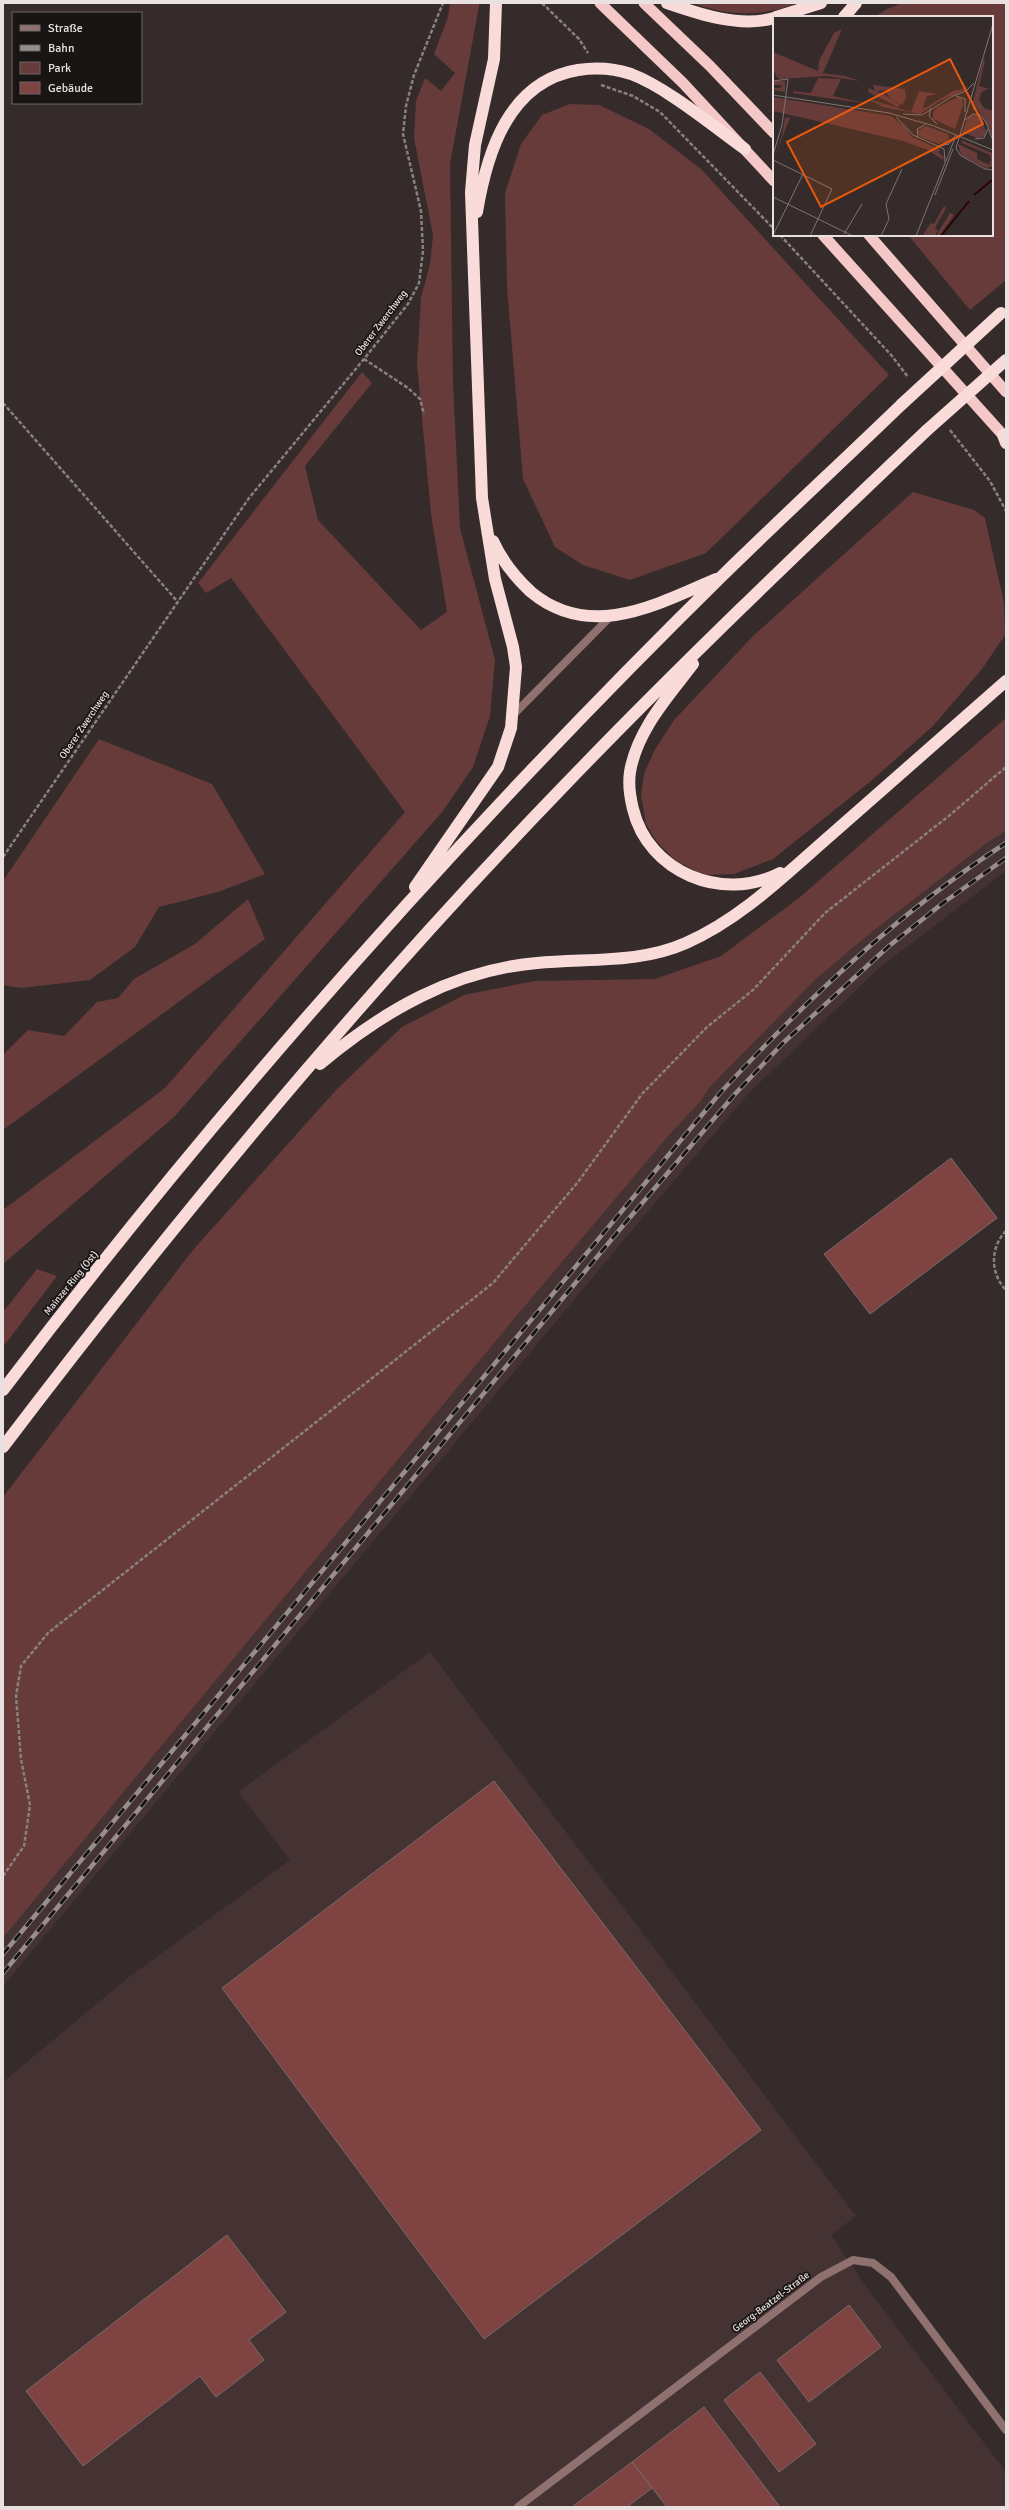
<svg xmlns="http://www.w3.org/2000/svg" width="1009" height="2510" font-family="Signika,sans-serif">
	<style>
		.built { fill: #443332 }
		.green { fill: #673b3a }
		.building { fill: #7f4342; stroke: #776b6b }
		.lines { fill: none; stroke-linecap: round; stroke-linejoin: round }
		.path { stroke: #89807f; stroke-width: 2.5; stroke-dasharray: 4 2; stroke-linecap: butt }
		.service { stroke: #8f7270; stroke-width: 8 }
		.minor { stroke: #8f7270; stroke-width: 8 }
		.trunk { stroke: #f4c8c6; stroke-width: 11 }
		.motorway { stroke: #f9dbda; stroke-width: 12 }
		.rail-casing { stroke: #978e8d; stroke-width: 4.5 }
		.rail { stroke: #1a1515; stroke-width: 3; stroke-dasharray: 9; stroke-linecap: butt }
		.motorway-bridge { stroke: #f9dbda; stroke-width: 12 }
		.labels { text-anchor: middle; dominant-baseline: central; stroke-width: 3.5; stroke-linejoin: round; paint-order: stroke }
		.street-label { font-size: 10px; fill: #e8e1e0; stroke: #1a1515 }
		.inset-river { fill: none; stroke: #2d0002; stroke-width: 2 }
		.inset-road { fill: none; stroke: #7d7473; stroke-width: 1 }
		.view { fill: #e8590c; fill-opacity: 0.15; stroke: #e8590c; stroke-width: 2 }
		.inset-edge { fill: none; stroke: #e8e1e0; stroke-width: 2 }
	</style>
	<rect width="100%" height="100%" fill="#362b2b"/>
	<path class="built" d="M 1006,831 L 1006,871 L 879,968 L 748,1094 L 633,1229 L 3,1986 L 3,1938 L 514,1319 L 670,1134 L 701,1101 L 709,1088 L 817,978 L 873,931 L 988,842 Z
		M 430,1652 L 856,2216 L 831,2235 L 863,2282 L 1006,2472 L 1006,2507 L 3,2507 L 3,2082 L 129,1977 L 290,1860 L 238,1792 Z"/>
	<path class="green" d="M 450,3 L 479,3 L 479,6 L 450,164 L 453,383 L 460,528 L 495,660 L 490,716 L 473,767 L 443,811 L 175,1116 L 3,1264 L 3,1210 L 165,1088 L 405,812 L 231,578 L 206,593 L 198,583 L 362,372 L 372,383 L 305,466 L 318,520 L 421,630 L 447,612 L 431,514 L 417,364 L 421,298 L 430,264 L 433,235 L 414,138 L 416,101 L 425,78 L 441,91 L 455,73 L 434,54 L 448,17 Z
		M 693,3 L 797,3 C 763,17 726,16 693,3 Z
		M 903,3 L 1006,3 L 1006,280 L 970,310 L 908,235 L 992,235 L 992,17 L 874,17 L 887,9 Z
		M 570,104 L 599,105 L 649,129 L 701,169 L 889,375 L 706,553 L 630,580 L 583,565 L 555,547 L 523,479 L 507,287 L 505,193 L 521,144 L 542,115 Z
		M 913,492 L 974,510 L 985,518 L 1004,603 L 1005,635 L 982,669 L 932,727 L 871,781 L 773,859 L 734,874 L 703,875 L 675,860 L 657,842 L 646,824 L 641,795 L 644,774 L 654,751 L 674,720 L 753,636 Z
		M 1006,718 L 1006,831 L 988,842 L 873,931 L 817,978 L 709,1088 L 701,1101 L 670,1134 L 514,1319 L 3,1938 L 3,1497 L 193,1250 L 337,1089 L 402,1027 L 464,995 L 535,981 L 655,979 L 721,956 L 799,898 Z
		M 99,739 L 212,784 L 265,874 L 218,892 L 159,907 L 135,947 L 90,980 L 21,988 L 3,985 L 3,881 Z
		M 248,899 L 265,939 L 3,1130 L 3,1055 L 28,1030 L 64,1036 L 97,1002 L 118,998 L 134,979 L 195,944 Z
		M 37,1269 L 57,1276 L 3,1347 L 3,1312 Z"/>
	<path class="building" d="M 951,1158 L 997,1218 L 870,1314 L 824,1254 Z
		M 494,1781 L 761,2130 L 484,2339 L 222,1988 Z
		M 227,2235 L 286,2312 L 249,2340 L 264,2360 L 216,2397 L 200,2376 L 83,2466 L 26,2391 Z
		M 849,2305 L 881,2347 L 809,2402 L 777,2360 Z
		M 760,2372 L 816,2444 L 779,2472 L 724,2400 Z
		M 704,2407 L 780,2507 L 667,2507 L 632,2462 Z
		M 632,2462 L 652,2488 L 627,2507 L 572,2507 Z"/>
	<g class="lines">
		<path class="path" d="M 542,3 L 579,39 L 588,53
			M 601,85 L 633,96 L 660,112 L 774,229
			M 780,235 L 892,356 L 908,377
			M 364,359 L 408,388 L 420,399 L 424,414
			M 3,403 L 177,601
			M 950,430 L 990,481 L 1006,511
			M 3,857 L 249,498 L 364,359 L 408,304 L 419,283 L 423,251 L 421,211 L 403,134 L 406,106 L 414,75 L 443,3
			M 1006,1231 C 990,1247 990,1274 1006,1290
			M 3,1876 L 24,1846 L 30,1805 L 21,1759 L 16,1696 L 21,1666 L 48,1633 L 493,1283 L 578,1182 L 642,1094 L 707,1027 L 753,990 L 825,913 L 950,815 L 1006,767"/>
		<path class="service" d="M 514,714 L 611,616"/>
		<path class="minor" d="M 518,2507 L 821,2277 L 853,2260 L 873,2263 L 891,2277 L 1006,2430"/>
		<path class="trunk" d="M 600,3 L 683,83 L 774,181
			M 644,3 L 710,66 L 774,133
			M 823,235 L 1003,435
			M 869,235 L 1006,392"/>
		<path class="motorway" d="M 667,3 C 699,14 740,28 774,18
			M 776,17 L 821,3
			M 844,17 L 856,3
			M 477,212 C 487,152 509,81 578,70 C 597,67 613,68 631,74 C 666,87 713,126 745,149
			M 1003,435 L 1006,443
			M 493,541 C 502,561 515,577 531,592 C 590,641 656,605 716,579
			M 693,664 C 668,697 637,730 630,772 C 628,785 630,797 633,809 C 648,872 722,903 780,873
			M 415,887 L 498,767 L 511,728 L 516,667 L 513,647 L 495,579 L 482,498 L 471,192 L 475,145 L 494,59 L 496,3
			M 320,1064 C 383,1011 454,970 537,963 C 586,958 639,964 686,943 C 741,919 786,874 832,834 C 890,783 948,732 1006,681
			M 3,1390 C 222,1102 464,830 722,576 C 781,518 842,462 902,404
			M 3,1447 C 177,1218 361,996 561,789 C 679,666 802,549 926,431"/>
		<defs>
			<path id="rail" d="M 3,1954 L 721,1092 C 807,999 899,912 1006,843
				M 3,1973 L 626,1222 L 735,1094 L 783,1043 L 889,946 L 943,903 L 1006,858"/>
		</defs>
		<use href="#rail" class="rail-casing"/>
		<use href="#rail" class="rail"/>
		<path class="motorway-bridge" d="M 902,404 L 1001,313
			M 926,431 L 1006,360"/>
	</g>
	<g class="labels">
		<g class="street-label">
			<text transform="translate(381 323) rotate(-53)">Oberer Zwerchweg</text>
			<text transform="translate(84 725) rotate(-56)">Oberer Zwerchweg</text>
			<text transform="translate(71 1283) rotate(-51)">Mainzer Ring (Ost)</text>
			<text transform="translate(771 2302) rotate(-37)">Georg-Beatzel-Straße</text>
		</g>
	</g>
	<g transform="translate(773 16)">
		<rect width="220" height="220" fill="#362b2b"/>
		<path d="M 69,13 L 50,57 L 72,60 L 87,65 L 55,60 L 7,63 L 4,61 L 0,53 L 0,36 L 45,55 L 46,45 L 61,17 ZM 210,44 L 212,44 L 206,70 L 220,74 L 214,73 L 208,77 L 206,84 L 211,92 L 220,95 L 220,123 L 216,112 L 200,86 ZM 45,62 L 68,63 L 60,80 L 96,88 L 20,77 L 20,75 L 38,77 ZM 0,65 L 12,65 L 12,76 L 0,74 L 0,72 L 7,72 L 9,69 L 0,69 ZM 100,69 L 132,73 L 133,82 L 129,89 L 116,81 L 113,74 L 104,75 L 127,88 L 125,91 L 95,76 L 96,72 L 102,75 ZM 195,70 L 192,74 L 167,85 L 147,98 L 110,91 L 93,82 L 138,96 L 146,75 L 165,78 L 154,80 L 150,91 L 152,92 L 182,74 L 187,74 ZM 0,81 L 118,100 L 131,110 L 139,121 L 168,134 L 165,136 L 171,141 L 170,144 L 155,134 L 130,125 L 0,95 ZM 185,81 L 189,83 L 190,89 L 182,113 L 160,103 L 160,97 L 163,92 ZM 204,99 L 213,114 L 212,120 L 204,122 L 189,116 L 194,104 L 197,100 ZM 12,102 L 17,102 L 1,142 L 9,119 ZM 153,110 L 175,118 L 176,124 L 166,128 L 147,121 L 144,115 ZM 188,124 L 219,137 L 220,150 L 213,152 L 188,139 L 185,128 L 204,137 L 204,143 L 216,149 L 218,143 L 217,139 L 189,127 ZM 171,190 L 173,192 L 162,212 L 165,215 L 161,220 L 149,220 L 158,207 L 161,208 ZM 177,197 L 181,199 L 166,220 L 163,220 Z" fill="#673b3a"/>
		<path class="inset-river" d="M 201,179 L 219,164M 168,220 L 196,185"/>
		<path class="inset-road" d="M 220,8 L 183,132 L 187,139 L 212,153 L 220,154M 0,65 L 15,63 L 9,109 L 0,139M 0,79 L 116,97 L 161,110 L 220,134M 183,80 L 192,83 L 192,96M 199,85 L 201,93 L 213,106 L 220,125M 158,92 L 156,100 L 164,108M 130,98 L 149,99 L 180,80 L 193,75 L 201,67M 123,101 L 140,119 L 171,133 L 172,146M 192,104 L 200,98 L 207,99M 145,121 L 144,113 L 152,109M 202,123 L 211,122 L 215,113M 166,130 L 176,128 L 183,119M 0,144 L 59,173 L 37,220M 162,179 L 180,133M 0,181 L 80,220M 71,218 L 89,188M 0,219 L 30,158M 108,220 L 116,203 L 113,188 L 129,153M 143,220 L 182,122"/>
		<path class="view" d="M 177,43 L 210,108 L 48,191 L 14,126 Z"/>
		<rect width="220" height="220" class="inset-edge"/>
	</g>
	<rect width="1009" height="2510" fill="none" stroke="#e8e1e0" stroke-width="8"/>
	<rect x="12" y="12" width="130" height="92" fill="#1a1515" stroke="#6c6766"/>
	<rect x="20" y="25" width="20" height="6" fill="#8f7270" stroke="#6c6766"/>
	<text x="48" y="32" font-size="12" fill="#e8e1e0">Straße</text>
	<rect x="20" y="45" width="20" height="6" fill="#978e8d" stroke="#6c6766"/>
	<text x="48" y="52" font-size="12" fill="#e8e1e0">Bahn</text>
	<rect x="20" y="62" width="20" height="12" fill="#673b3a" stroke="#6c6766"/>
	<text x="48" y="72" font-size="12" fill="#e8e1e0">Park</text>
	<rect x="20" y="82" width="20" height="12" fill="#7f4342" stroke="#6c6766"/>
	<text x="48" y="92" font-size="12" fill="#e8e1e0">Gebäude</text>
</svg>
